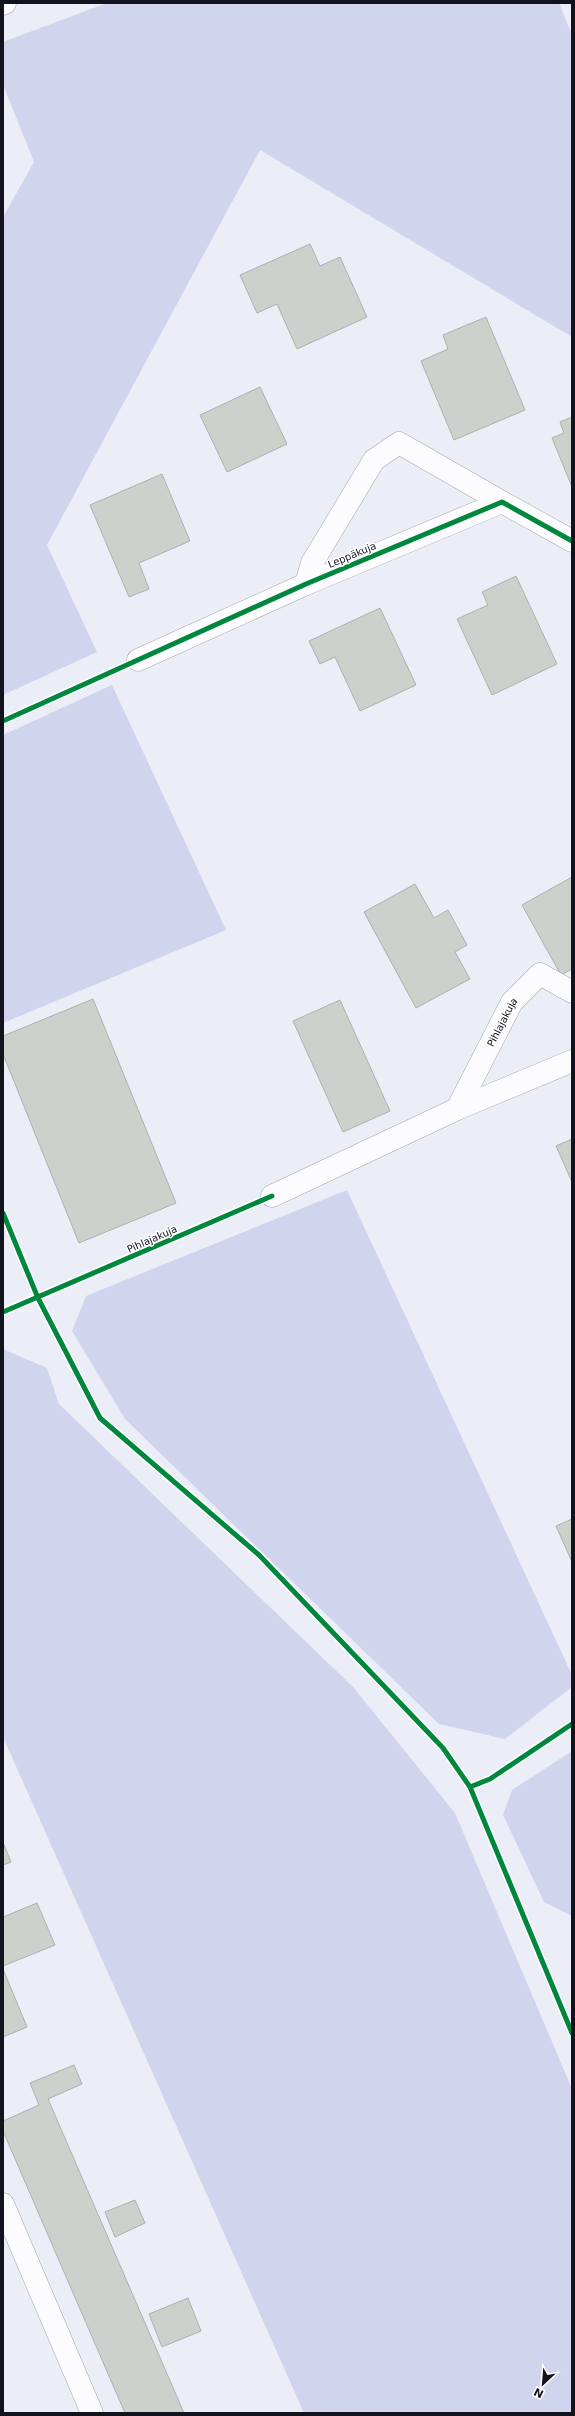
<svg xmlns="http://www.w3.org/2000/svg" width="575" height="2416" font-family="'DejaVu Sans',sans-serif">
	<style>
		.green { fill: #d1d4ed }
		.building { fill: #ced0cc; stroke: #aeb0ae }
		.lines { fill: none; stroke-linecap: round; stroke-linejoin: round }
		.street-casing { stroke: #a4a6af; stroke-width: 23 }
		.street { stroke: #fcfcfe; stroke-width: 22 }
		.cycleway-casing { stroke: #fff; stroke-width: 8 }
		.cycleway { stroke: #00873e; stroke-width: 5 }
		.labels { text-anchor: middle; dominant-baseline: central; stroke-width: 3; stroke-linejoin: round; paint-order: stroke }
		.street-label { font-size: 10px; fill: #12131c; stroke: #fff }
	</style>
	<rect width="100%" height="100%" fill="#eceef7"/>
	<path class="green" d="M 107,3 L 559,3 L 572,35 L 572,337 L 260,150 L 47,545 L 97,652 L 3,695 L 3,217 L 34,162 L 3,85 L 3,42 Z
		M 112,685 L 226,930 L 3,1023 L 3,735 Z
		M 347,1190 L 572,1675 L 572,1687 L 505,1739 L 439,1724 L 125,1419 L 72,1331 L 86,1296 Z
		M 3,1349 L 47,1368 L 59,1404 L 353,1687 L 455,1813 L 572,2089 L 572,2413 L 304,2413 L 3,1737 Z
		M 572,1751 L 572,1916 L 544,1902 L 503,1815 L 512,1790 Z"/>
	<path class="building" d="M 310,244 L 320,266 L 340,257 L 367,317 L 297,349 L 277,304 L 257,313 L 240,275 Z
		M 486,317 L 525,410 L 454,440 L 421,361 L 448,349 L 443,335 Z
		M 260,387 L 287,444 L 227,472 L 200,415 Z
		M 572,417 L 572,487 L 552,438 L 564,433 L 560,422 Z
		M 162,474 L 190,541 L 139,563 L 149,589 L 129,597 L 90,505 Z
		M 516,576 L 557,664 L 492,695 L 457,619 L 488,605 L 482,592 Z
		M 380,608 L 416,685 L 360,711 L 335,657 L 320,664 L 309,641 Z
		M 572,877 L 572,969 L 561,975 L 522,905 Z
		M 415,884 L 434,918 L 448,910 L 467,945 L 455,952 L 470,979 L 416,1008 L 364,912 Z
		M 93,999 L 176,1203 L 79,1243 L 3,1054 L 3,1036 Z
		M 340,1000 L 390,1111 L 343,1132 L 293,1021 Z
		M 572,1139 L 572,1182 L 556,1146 Z
		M 572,1519 L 572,1562 L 556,1526 Z
		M 3,1842 L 11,1862 L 3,1865 Z
		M 37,1903 L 55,1945 L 3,1966 L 3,1917 Z
		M 3,1969 L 27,2027 L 3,2037 Z
		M 74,2065 L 82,2084 L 48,2099 L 184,2413 L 125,2413 L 3,2131 L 3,2121 L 39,2105 L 30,2083 Z
		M 135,2200 L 145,2223 L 115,2237 L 105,2212 Z
		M 188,2298 L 201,2331 L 162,2347 L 149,2314 Z"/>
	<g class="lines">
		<defs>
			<g id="street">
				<path d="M 3,4 L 5,3"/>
				<path d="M 306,584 L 312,563 L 374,460 L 399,443 L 502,502"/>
				<path d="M 138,660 L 306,584 L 502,502 L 572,541"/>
				<path id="s1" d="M 457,1109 L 512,1002 L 540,974 L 572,992"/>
				<path d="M 272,1196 L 457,1109 L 572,1061"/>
				<path d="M 3,2204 L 92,2413"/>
			</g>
		</defs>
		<use href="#street" class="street-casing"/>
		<use href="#street" class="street"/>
		<defs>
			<path id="cycleway" d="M 3,721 L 306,584 L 502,502 L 572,541
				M 3,1213 L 38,1298 L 100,1418 L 259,1555 L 443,1748 L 470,1787 L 572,2033
				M 3,1312 L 272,1196
				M 470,1787 L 490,1779 L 572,1724"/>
		</defs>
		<use href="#cycleway" class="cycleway-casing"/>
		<use href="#cycleway" class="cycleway"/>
	</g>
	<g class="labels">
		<g class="street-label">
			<text transform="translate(352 555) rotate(-23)">Leppäkuja</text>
			<text stroke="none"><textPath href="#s1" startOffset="98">Pihlajakuja</textPath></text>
			<text transform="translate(152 1239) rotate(-24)">Pihlajakuja</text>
		</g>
	</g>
	<rect width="575" height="2416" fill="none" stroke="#12131c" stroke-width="8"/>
	<g transform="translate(543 2384) rotate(206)" stroke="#ffffff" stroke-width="3" paint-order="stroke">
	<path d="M0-3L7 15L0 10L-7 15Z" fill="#12131c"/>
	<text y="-6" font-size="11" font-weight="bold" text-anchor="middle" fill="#12131c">N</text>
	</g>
</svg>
